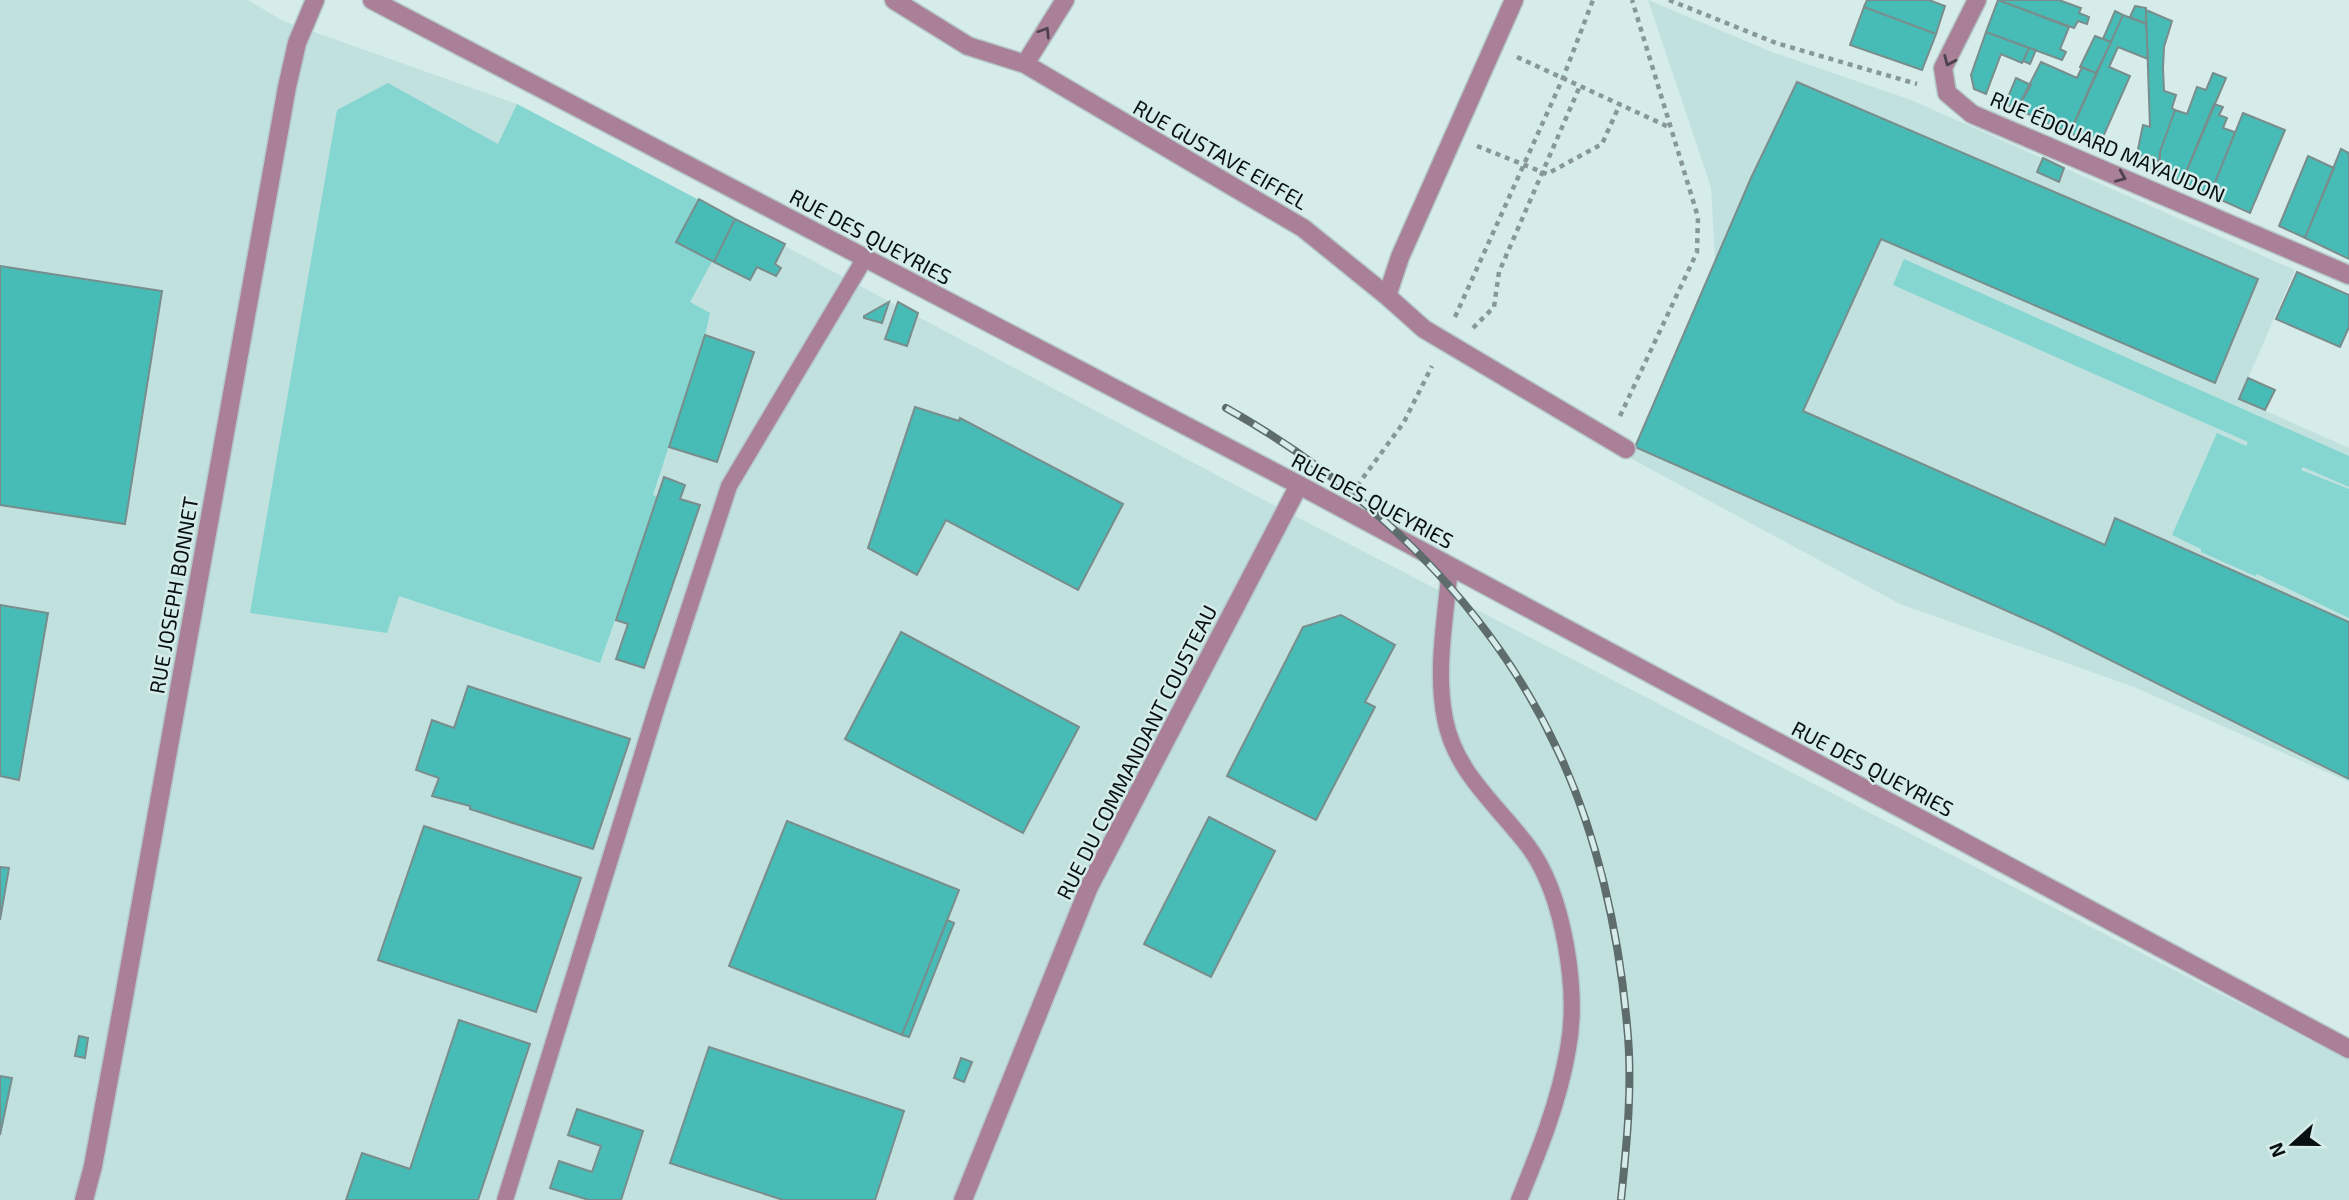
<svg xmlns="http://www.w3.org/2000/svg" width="2349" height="1200" font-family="'Exo 2',sans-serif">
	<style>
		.built { fill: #c1e1df }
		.green { fill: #85d5d0 }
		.building { fill: #47bcb6; stroke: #788d8c; stroke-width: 2 }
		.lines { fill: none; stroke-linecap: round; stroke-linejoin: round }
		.lane-casing { stroke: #b4c9c7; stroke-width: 19 }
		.street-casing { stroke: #b4c9c7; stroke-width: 21 }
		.path { stroke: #879897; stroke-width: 4.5; stroke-dasharray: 5 5; stroke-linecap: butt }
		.lane { stroke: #a98097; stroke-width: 16 }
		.street { stroke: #a98097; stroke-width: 18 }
		.rail-casing { stroke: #5e6d6c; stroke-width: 8 }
		.rail { stroke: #d5ecea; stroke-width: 5; stroke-dasharray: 16; stroke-linecap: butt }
		.oneway { stroke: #50424d }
		.labels { text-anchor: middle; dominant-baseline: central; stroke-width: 5; stroke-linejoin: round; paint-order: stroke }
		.street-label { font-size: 21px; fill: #081010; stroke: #d5ecea }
	</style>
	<rect width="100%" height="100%" fill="#d5ecea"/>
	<path class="built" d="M 0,0 L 248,0 L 283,21 L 517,104 L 1260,498 L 2349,1060 L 2349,1200 L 0,1200 Z
		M 1648,0 L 1772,52 L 1911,100 L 2295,270 L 2239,399 L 2349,448 L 2349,782 L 2134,687 L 1900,604 L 1630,458 L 1715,259 L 1711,187 Z"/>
	<path class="green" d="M 388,83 L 498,144 L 517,104 L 735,219 L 690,302 L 710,313 L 705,335 L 653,495 L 658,497 L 600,663 L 399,596 L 387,633 L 250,613 L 337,110 Z
		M 1904,259 L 2349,456 L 2349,487 L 2303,467 L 2301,470 L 2349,489 L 2349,618 L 2257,574 L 2255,576 L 2201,552 L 2201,549 L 2172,535 L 2217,433 L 2246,446 L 2248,442 L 1893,285 Z"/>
	<path class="building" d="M 1867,0 L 1929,0 L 1945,6 L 1936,34 L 1864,7 Z
		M 1998,0 L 2059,0 L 2081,8 L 2079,13 L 2089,17 L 2087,24 L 2078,21 L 2074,28 Z
		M 1998,0 L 2069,27 L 2060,49 L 2066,52 L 2062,60 L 1986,32 Z
		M 2135,6 L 2146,8 L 2146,24 L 2130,17 Z
		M 1864,7 L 1936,34 L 1922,70 L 1850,45 Z
		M 2146,10 L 2172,21 L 2164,47 L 2163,68 L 2164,91 L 2176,95 L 2172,108 L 2175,110 L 2160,152 L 2160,162 L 2137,154 L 2143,125 L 2150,127 Z
		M 2115,11 L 2123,15 L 2111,42 L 2103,39 Z
		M 2123,15 L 2146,24 L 2148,59 L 2118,47 L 2109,67 L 2130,76 L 2099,146 L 2070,133 Z
		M 1986,32 L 2029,48 L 2022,63 L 2001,54 L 1986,94 L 1974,89 L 1971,75 Z
		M 2095,36 L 2111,42 L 2096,73 L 2080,67 Z
		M 2029,48 L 2036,50 L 2030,64 L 2023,61 Z
		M 2041,62 L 2077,78 L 2082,67 L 2096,73 L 2070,133 L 2017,109 Z
		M 2213,73 L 2226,78 L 2182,182 L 2158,172 L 2160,152 L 2175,110 L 2187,114 L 2197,87 L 2206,90 Z
		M 2016,78 L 2031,85 L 2017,109 L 2005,104 Z
		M 1797,82 L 2258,279 L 2215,383 L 1881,239 L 1803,411 L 2105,545 L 2115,518 L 2349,622 L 2349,779 L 2048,629 L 1635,447 L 1751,178 Z
		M 2214,104 L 2223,107 L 2219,115 L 2227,118 L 2223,128 L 2235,132 L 2210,195 L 2182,182 Z
		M 2243,113 L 2285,130 L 2250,213 L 2210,195 Z
		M 2341,149 L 2349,153 L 2349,259 L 2305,238 Z
		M 2137,154 L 2160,162 L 2158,172 L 2135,162 Z
		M 2308,156 L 2334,168 L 2305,238 L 2279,226 Z
		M 2043,158 L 2064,168 L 2059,182 L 2037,172 Z
		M 699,199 L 735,219 L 714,262 L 676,242 Z
		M 735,219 L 785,244 L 775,264 L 781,268 L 776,276 L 757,267 L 750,280 L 714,262 Z
		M 0,266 L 162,291 L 125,524 L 0,505 Z
		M 2297,272 L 2349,295 L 2349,327 L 2340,347 L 2276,319 Z
		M 889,302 L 882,323 L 864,318 L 864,316 Z
		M 898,302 L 918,313 L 907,346 L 885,339 Z
		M 705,335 L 754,352 L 717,462 L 669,447 Z
		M 2248,378 L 2275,390 L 2265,410 L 2239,399 Z
		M 915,407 L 959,421 L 960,418 L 1123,504 L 1078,590 L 946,520 L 917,575 L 868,548 Z
		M 664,477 L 685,485 L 680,499 L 700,505 L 644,668 L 616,659 L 628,624 L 616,620 Z
		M 0,605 L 48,613 L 19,780 L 0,776 Z
		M 1341,615 L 1395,645 L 1365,702 L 1375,707 L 1316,820 L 1227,776 L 1303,627 Z
		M 901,632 L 1079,727 L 1023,833 L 845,739 Z
		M 468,686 L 630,739 L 593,849 L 470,809 L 470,806 L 432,796 L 439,778 L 416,770 L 432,720 L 454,728 Z
		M 1209,817 L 1275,851 L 1211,977 L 1144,944 Z
		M 787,821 L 959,890 L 902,1035 L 729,966 Z
		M 424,826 L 581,878 L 536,1012 L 378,960 Z
		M 0,867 L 9,868 L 0,920 Z
		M 947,920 L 954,923 L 909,1037 L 902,1035 Z
		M 459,1020 L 530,1044 L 478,1200 L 346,1200 L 362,1153 L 410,1169 Z
		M 79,1036 L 88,1038 L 85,1058 L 75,1056 Z
		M 709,1047 L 904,1111 L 875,1200 L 783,1200 L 670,1163 Z
		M 961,1058 L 972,1062 L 964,1082 L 954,1078 Z
		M 0,1076 L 12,1078 L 0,1135 Z
		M 577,1109 L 643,1131 L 621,1200 L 589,1200 L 550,1188 L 559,1161 L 592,1172 L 601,1146 L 568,1135 Z"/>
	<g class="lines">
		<defs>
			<path id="lane" d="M 1450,566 C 1446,617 1435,669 1445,719 C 1455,772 1497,805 1528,846 C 1564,894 1579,991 1568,1049 C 1559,1102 1539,1151 1519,1200
				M 505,1200 L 656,710 L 729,486 L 865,258"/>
			<path id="street" d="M 372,0 L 1299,485 L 2349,1049
				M 894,0 L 968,46 L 1025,64 L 1303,228 L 1387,296 L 1400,257 L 1514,0
				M 1977,0 L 1943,68 L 1947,93 L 1972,114 L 2349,275
				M 1025,64 L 1065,0
				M 1387,296 L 1424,329 L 1626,449
				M 84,1200 L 93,1166 L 124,997 L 287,87 L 297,43 L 315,0
				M 963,1200 L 1089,887 L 1299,485"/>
		</defs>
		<use href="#lane" class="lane-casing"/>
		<use href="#street" class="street-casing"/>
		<path class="path" d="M 1669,0 L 1776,43 L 1917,84
			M 1517,57 L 1671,128
			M 1477,146 L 1547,174 L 1602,144 L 1620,104
			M 1455,317 L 1563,78 L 1593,0
			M 1473,328 L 1494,307 L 1499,272 L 1580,86
			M 1620,416 L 1697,252 L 1698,217 L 1632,0
			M 1357,486 L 1404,422 L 1432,366"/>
		<use href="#lane" class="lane"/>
		<use href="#street" class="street"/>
		<defs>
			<path id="rail" d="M 1226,408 C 1364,485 1490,604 1557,749 C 1597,833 1619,933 1627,1025 C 1633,1083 1627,1142 1621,1200"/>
		</defs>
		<use href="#rail" class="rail-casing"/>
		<use href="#rail" class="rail"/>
	</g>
	<defs><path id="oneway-chevron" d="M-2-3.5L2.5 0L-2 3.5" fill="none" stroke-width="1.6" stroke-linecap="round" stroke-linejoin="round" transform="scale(1.75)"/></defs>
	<g class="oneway">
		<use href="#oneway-chevron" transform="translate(1045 32) rotate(-58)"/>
		<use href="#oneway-chevron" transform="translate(1949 61) rotate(113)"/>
		<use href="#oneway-chevron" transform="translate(2121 177) rotate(23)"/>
	</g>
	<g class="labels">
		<g class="street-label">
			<text transform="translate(2108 146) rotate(23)">RUE ÉDOUARD MAYAUDON</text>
			<text transform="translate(1221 154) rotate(30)">RUE GUSTAVE EIFFEL</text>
			<text transform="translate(871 236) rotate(28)">RUE DES QUEYRIES</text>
			<text transform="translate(1373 500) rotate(28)">RUE DES QUEYRIES</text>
			<text transform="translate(173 595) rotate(-80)">RUE JOSEPH BONNET</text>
			<text transform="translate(1136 752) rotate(-63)">RUE DU COMMANDANT COUSTEAU</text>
			<text transform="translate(1873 768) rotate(28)">RUE DES QUEYRIES</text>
		</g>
	</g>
	<g transform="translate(2293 1144) rotate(249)" stroke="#d5ecea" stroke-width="5" paint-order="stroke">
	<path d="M0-5L12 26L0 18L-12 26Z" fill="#081010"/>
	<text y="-10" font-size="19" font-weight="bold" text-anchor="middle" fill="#081010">N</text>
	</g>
</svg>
